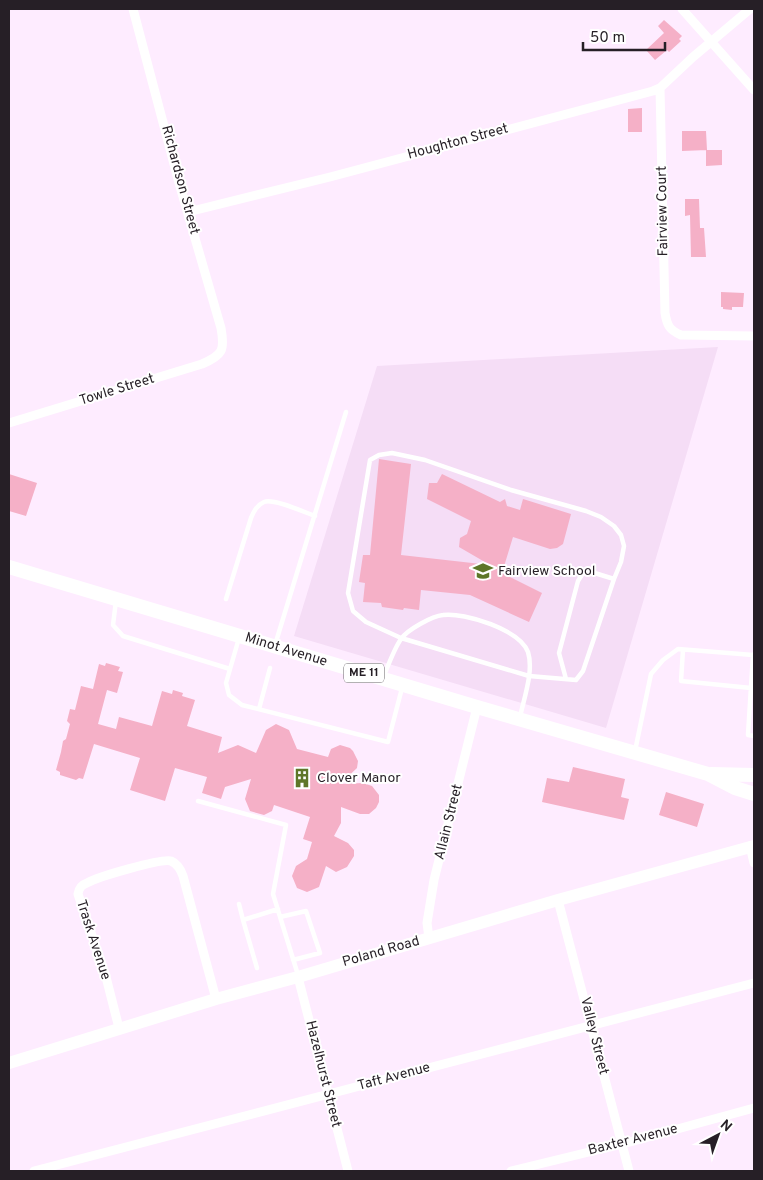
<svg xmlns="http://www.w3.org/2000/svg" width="763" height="1180" font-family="Overpass,sans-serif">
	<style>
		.built { fill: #f5ddf6 }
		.building { fill: #f5b0c7 }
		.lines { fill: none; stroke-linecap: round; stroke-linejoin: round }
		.lane { stroke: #fff; stroke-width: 4.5 }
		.street { stroke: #fff; stroke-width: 9 }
		.secondary { stroke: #fff; stroke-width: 12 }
		.primary { stroke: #fff; stroke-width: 14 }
		.labels { text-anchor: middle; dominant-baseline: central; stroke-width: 4; stroke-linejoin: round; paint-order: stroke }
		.shield { fill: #fff; stroke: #676267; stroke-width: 1 }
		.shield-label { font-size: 12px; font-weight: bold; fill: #261f26 }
		.street-label { font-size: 14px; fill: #261f26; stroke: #fff }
		.poi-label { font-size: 14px; fill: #261f26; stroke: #fff; text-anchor: start }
	</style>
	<rect width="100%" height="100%" fill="#feecff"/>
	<path class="built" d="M 718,347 L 606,728 L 294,636 L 377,366 Z"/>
	<path class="building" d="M 664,20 L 682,36 L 679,39 L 681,41 L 669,52 L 667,50 L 655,60 L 646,50 L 664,33 L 658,26 Z
		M 642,108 L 642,132 L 628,132 L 628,109 Z
		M 682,131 L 706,131 L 707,150 L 682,151 Z
		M 706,150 L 722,150 L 722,165 L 706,166 Z
		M 685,199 L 699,199 L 700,228 L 704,228 L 706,257 L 691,257 L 690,215 L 685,216 Z
		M 721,292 L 744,293 L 743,307 L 732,307 L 732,310 L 723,309 L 723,307 L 721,307 Z
		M 379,459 L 411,464 L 401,555 L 490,565 L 459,547 L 460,538 L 467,534 L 471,521 L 427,499 L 429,483 L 437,483 L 442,474 L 500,502 L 505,499 L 507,506 L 520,510 L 523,499 L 571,514 L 563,544 L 557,548 L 550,549 L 513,537 L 502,573 L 542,593 L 529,622 L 470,595 L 421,590 L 419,610 L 404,608 L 403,610 L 382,607 L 381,603 L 363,602 L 365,583 L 359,582 L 363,555 L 370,555 Z
		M 9,474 L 37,483 L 26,516 L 9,511 Z
		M 106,663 L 120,667 L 118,671 L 123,672 L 117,693 L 107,690 L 98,724 L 116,729 L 119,717 L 152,726 L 162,691 L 172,694 L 173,690 L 183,693 L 182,696 L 195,700 L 187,726 L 222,737 L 218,753 L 238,745 L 256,753 L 266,730 L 276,724 L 289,730 L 297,749 L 328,757 L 331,749 L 340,745 L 350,748 L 353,751 L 358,761 L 357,768 L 340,784 L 363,783 L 372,786 L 379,795 L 379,802 L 376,808 L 369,814 L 360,814 L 341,807 L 341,823 L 334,836 L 348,843 L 354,850 L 354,856 L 347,867 L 336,872 L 326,866 L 319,887 L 307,892 L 297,888 L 292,876 L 296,866 L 307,859 L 312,842 L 303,839 L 310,817 L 274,805 L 272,811 L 264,815 L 250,811 L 245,799 L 251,779 L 225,787 L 221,799 L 202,793 L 207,777 L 175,768 L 165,801 L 130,790 L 140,758 L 94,744 L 83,779 L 79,778 L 76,780 L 60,775 L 60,772 L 56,770 L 61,752 L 63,741 L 66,739 L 70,724 L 67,721 L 70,709 L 75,710 L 81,686 L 93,689 L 99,664 L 105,666 Z
		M 573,767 L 625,779 L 621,797 L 629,799 L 624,820 L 542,802 L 547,778 L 569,782 Z
		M 666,792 L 704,804 L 697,827 L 659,815 Z"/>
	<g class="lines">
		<path class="lane" d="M 226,599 L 251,518 C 254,511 257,505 264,502 C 273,498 304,512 315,516
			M 116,601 L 113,625 L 123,636 L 230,669
			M 239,638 L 226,683 L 229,695 L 242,705 L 388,742 L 402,688
			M 275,645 L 346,412
			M 683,650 L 681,681 L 751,688
			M 753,655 L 748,735 L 754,736
			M 383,678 C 388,666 394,649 401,639 C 407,630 432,616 443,615 C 465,612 520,630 528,652 C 534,671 524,698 520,717
			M 566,679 L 559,653 L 578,581 L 585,570 L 614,579 L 583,671 L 576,680 L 529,676 L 401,638 L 366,622 L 353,611 L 348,593 L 370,460 L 379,455 L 392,453 L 425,460 L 511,490 L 586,511 L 601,517 L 614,526 L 621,535 L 624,546 L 621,562 L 614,579
			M 259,709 L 270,668
			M 635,751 L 651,674 L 663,660 L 678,649 L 753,655 L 754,654
			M 198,801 L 286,825 L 273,894 L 298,975
			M 239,904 L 243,920
			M 280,917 L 306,911 L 320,953 L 293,960
			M 257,968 L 243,920 L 278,909"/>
		<path class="street" d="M 682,9 L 754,90
			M 660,88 L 665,313 C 667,325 669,330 681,335 L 754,336
			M 188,212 L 330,177 L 653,91 L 660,88 L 693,57 L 750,9
			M 9,423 L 202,364 C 223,355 225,350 221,328 L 179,183 L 133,9
			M 750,846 L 754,863
			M 558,900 L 629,1171
			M 429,938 L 427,923 L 434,880 L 477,707
			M 298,977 L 348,1171
			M 119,1028 L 106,977 L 78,894 C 79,888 81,885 87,883 C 97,877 162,858 171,861 C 178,864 181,870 183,876 L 216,999
			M 34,1171 L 754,983
			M 511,1171 L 630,1142 L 754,1108"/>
		<path class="secondary" d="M 9,1063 L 216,999 L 298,977 L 558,900 L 754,846"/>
		<path class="primary" d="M 9,567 L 477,707 L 708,774 L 735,788 L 754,794
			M 711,774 L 754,775"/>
	</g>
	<defs>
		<symbol id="school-bare" viewBox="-9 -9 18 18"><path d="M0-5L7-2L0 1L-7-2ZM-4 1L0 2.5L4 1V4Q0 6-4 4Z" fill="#5e7628" stroke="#fff" stroke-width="2.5" paint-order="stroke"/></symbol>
		<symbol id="building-bare" viewBox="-9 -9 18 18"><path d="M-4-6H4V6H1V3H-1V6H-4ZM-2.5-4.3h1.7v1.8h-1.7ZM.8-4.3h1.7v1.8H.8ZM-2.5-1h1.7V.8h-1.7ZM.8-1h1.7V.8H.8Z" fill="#5e7628" stroke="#fff" stroke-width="2.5" paint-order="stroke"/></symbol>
	</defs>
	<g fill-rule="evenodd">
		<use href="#school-bare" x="469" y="557" width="28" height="28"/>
		<use href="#building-bare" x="288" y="764" width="28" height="28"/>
	</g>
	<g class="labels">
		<rect class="shield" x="344" y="663.5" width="40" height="19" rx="4"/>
		<g class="shield-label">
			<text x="364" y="673">ME 11</text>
		</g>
		<g class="street-label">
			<text transform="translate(458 142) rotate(-15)">Houghton Street</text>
			<text transform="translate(180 180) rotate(75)">Richardson Street</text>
			<text transform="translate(663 211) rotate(-91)">Fairview Court</text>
			<text transform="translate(117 390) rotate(-17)">Towle Street</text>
			<text transform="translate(286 650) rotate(17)">Minot Avenue</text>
			<text transform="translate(449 822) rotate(-76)">Allain Street</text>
			<text transform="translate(93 940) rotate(72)">Trask Avenue</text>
			<text transform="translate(381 952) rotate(-16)">Poland Road</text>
			<text transform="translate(594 1036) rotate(76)">Valley Street</text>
			<text transform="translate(323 1074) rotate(76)">Hazelhurst Street</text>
			<text transform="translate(394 1077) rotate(-15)">Taft Avenue</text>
			<text transform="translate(633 1140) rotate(-14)">Baxter Avenue</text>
		</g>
		<g class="poi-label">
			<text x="498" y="571">Fairview School</text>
			<text x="317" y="778">Clover Manor</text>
		</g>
	</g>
	<rect width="763" height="1180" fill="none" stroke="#261f26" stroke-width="20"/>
	<g transform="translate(718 1135) rotate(41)" stroke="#ffffff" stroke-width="4" paint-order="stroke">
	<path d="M0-4L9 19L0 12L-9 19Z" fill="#261f26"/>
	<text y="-8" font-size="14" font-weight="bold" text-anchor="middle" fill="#261f26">N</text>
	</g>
	<path d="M583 42v8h82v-8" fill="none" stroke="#261f26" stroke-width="2.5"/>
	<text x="590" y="42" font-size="15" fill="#261f26" stroke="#ffffff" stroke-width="4" paint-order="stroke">50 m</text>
</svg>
